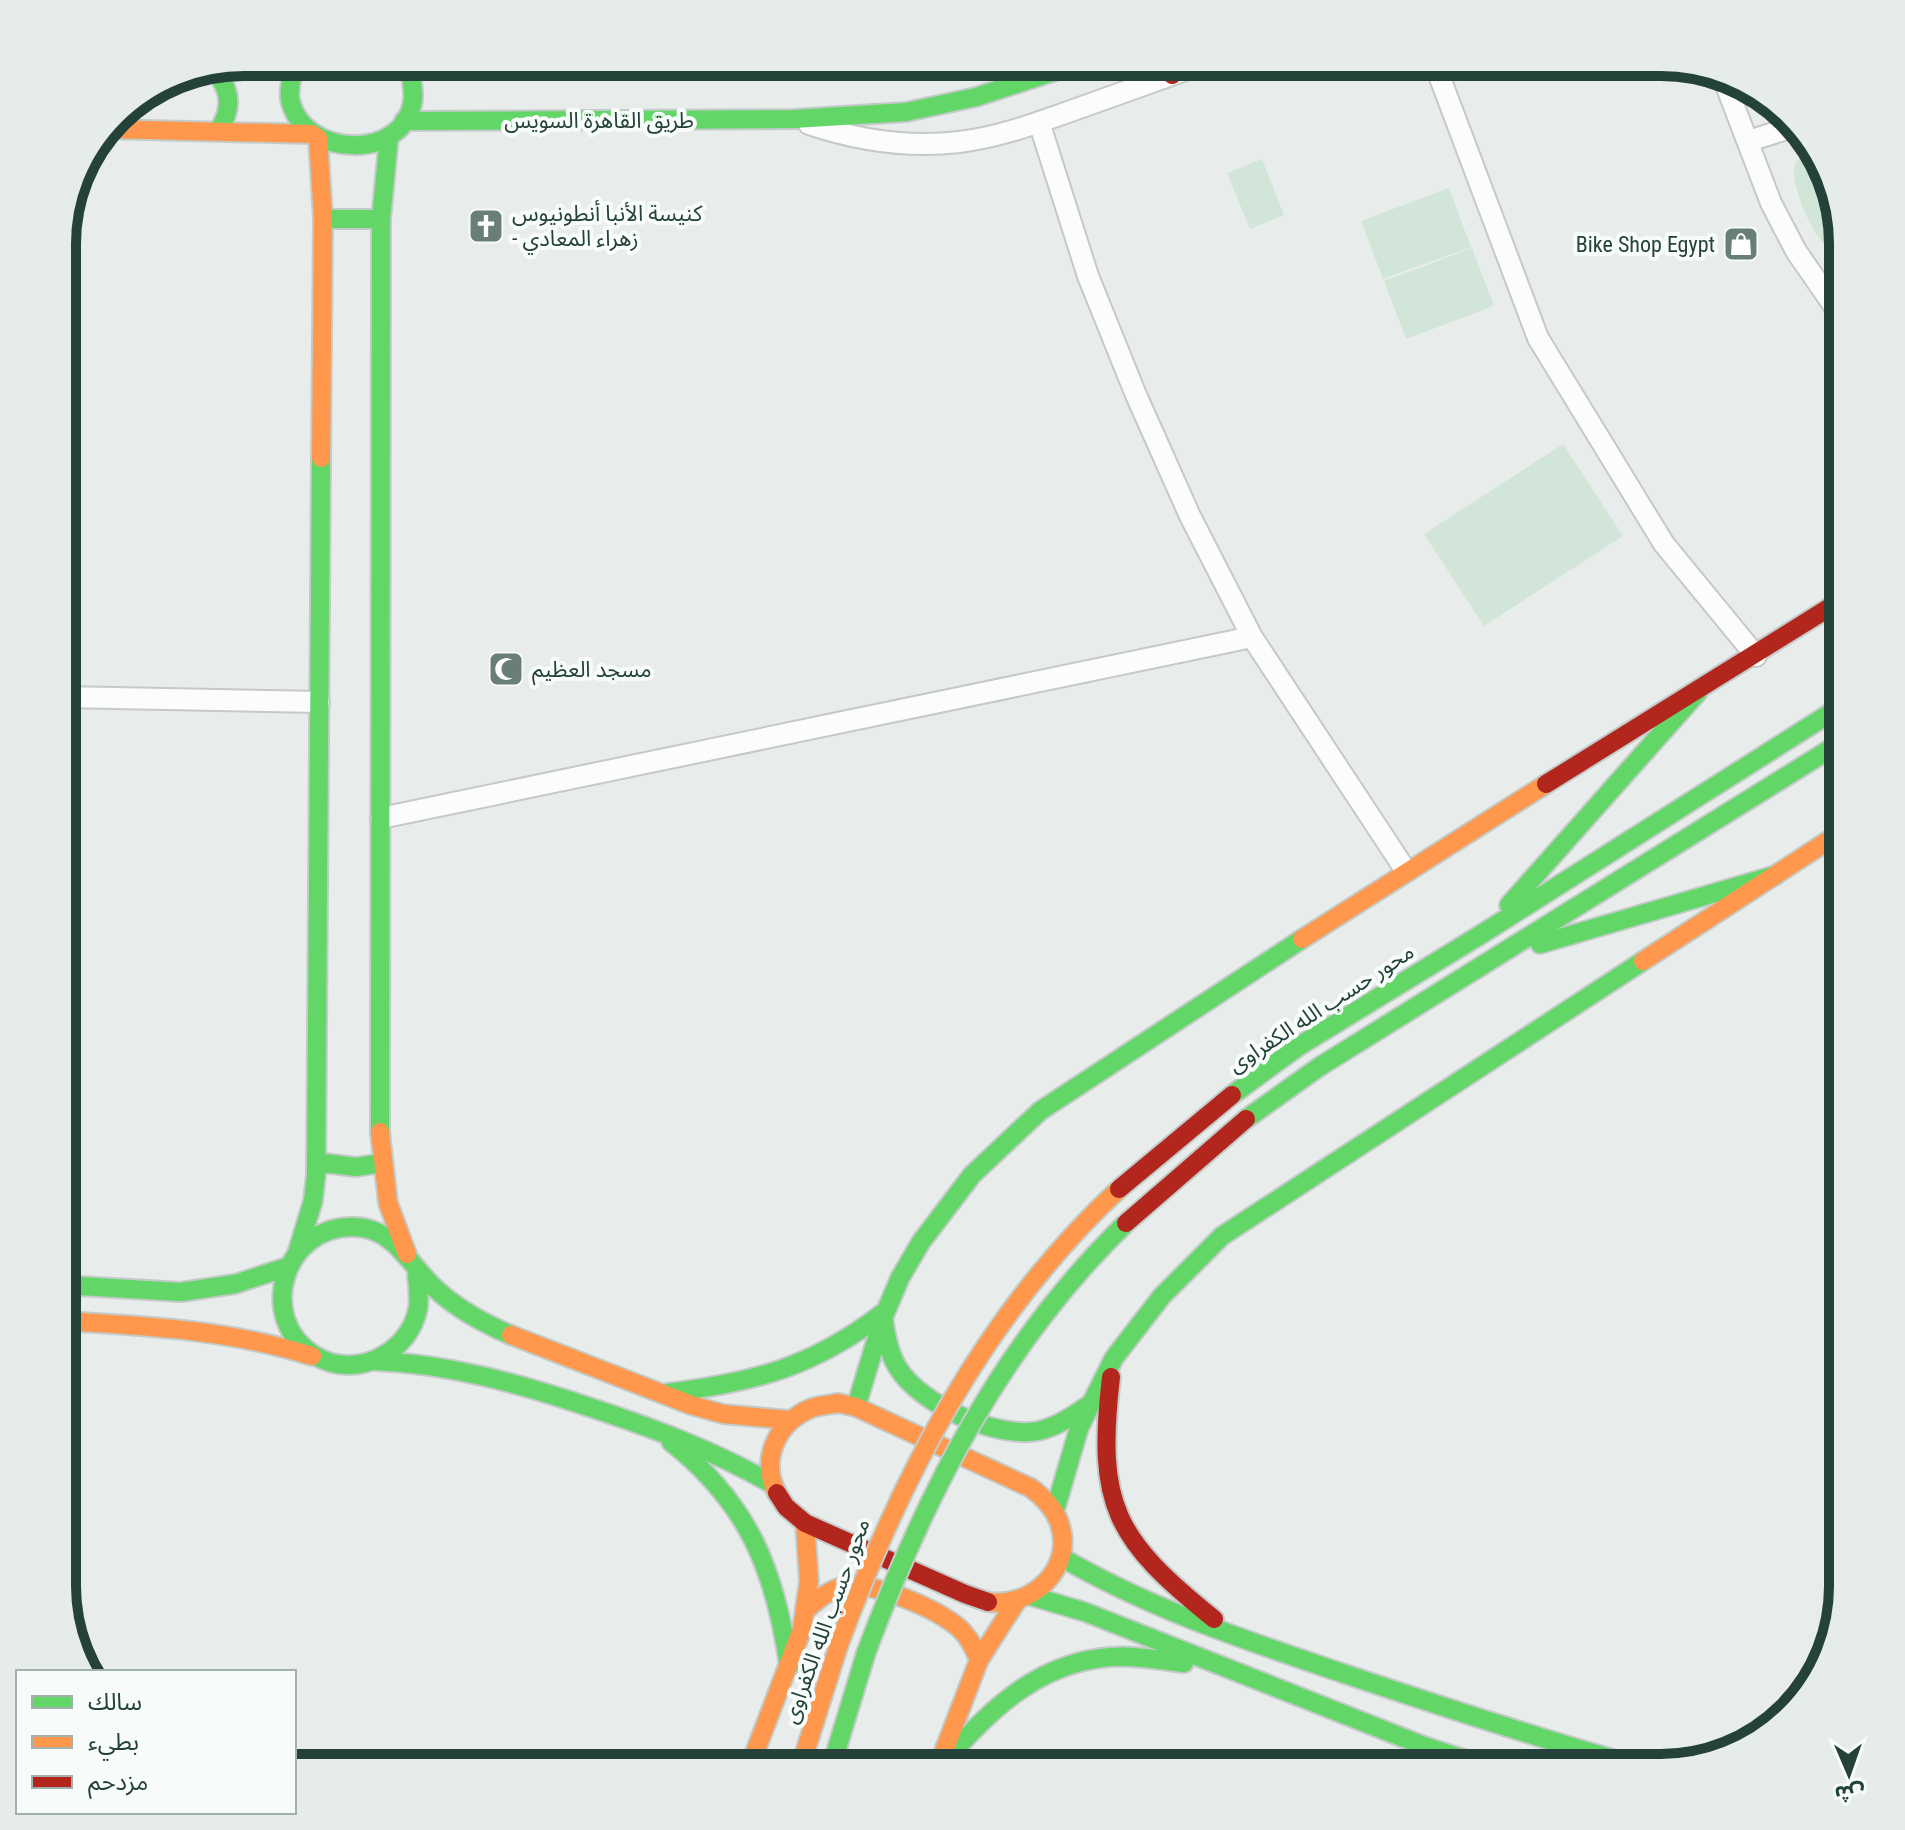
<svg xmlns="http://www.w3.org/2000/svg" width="1905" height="1830" font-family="'Roboto Condensed','Noto Sans Arabic',sans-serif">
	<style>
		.green { fill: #d1e6d8 }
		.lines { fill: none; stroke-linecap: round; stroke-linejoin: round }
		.street-casing { stroke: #c5cac8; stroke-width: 24 }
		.fast-casing { stroke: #c3cbc8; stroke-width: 22 }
		.slow-casing { stroke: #c3cbc8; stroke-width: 22 }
		.jam-casing { stroke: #c3cbc8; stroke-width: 22 }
		.street { stroke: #fcfcfc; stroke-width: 20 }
		.fast { stroke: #63d668; stroke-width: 18 }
		.slow { stroke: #ff974d; stroke-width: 18 }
		.jam { stroke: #b3261e; stroke-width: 18 }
		.fast-bridge-casing { stroke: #c3ccc9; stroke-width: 22; stroke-linecap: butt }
		.slow-bridge-casing { stroke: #c3ccc9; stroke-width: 22; stroke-linecap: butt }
		.jam-bridge-casing { stroke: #c3ccc9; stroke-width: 22; stroke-linecap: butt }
		.fast-bridge { stroke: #63d668; stroke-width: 18 }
		.slow-bridge { stroke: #ff974d; stroke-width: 18 }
		.jam-bridge { stroke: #b3261e; stroke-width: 18 }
		.labels { text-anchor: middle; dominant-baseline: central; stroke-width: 8; stroke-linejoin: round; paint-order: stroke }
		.street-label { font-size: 22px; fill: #24423a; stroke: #f7fbf9 }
		.poi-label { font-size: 22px; fill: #24423a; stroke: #f7fbf9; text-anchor: start }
		.rim { fill: none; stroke: #24423a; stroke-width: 10 }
	</style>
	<rect width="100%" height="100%" fill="#e8edeb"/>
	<path class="green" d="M 1815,151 L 1829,175 L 1843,243 L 1843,250 C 1838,251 1836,253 1831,250 C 1814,241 1789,183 1795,165 C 1797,157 1808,154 1815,151 Z
		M 1262,159 L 1284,215 L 1250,229 L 1227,173 Z
		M 1449,188 L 1471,247 L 1383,279 L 1361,221 Z
		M 1472,248 L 1494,306 L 1406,339 L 1384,281 Z
		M 1563,444 L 1623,536 L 1484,626 L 1424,534 Z"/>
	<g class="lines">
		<defs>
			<path id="street" d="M 1434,62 L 1538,338 L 1664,544 L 1756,656
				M 1722,75 L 1771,203 L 1796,251 L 1843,319
				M 1039,122 L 1088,276 L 1136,395 L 1190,516 L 1252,637 L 1406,871
				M 809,124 C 857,140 909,148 959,142 C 1002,137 1042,121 1082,107 C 1124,92 1166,77 1208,62
				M 1749,141 L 1799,125
				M 1824,290 L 1843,277
				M 62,697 L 319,702
				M 381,818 L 1252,637"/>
			<path id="fast" d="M 295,62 C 293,73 288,88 290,99 C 302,159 406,162 413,99 C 414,88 410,74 409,62
				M 459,62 L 795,69 L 895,62
				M 193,72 L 230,71 L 278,62
				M 215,72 C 232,91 232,110 218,131
				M 404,121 L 794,119 L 906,112 L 976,97 L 1083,62
				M 323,219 L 381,219
				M 1509,905 L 1698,692
				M 1540,944 L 1776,875
				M 1232,1095 L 1299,1046 L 1485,932 L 1843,705
				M 1246,1119 L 1319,1067 L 1843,741
				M 380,1132 L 381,219 L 389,136
				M 316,1162 L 356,1167 L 382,1163
				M 298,1250 L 313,1201 L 316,1175 L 321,458
				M 417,1271 C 417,1282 420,1296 418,1308 C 410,1353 355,1381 314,1355 C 255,1318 284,1225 354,1227 C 396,1228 410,1267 438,1291 C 459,1310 485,1324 511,1335
				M 62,1285 L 181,1292 L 235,1284 L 287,1267
				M 883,1315 C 885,1333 888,1352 898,1368 C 920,1404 996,1439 1038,1431 C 1056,1427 1072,1417 1087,1406
				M 376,1361 C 448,1364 517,1383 586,1406 C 650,1427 713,1450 772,1484
				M 668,1393 C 755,1382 813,1367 883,1313
				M 856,1407 L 883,1318 L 900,1278 L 921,1242 L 972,1175 L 1040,1111 L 1302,939
				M 671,1442 C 749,1504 775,1570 789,1666
				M 1055,1510 L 1079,1428 L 1114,1358 L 1162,1296 L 1222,1236 L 1643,961
				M 1061,1557 C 1150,1609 1245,1640 1342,1673 C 1443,1707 1543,1740 1645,1768
				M 1031,1596 L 1085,1612 L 1424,1746 L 1491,1768
				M 831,1768 L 866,1653
				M 939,1768 C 986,1714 1034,1663 1110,1657 C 1134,1655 1160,1660 1184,1663"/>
			<path id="slow" d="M 107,129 L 312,134
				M 318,138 L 323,219 L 321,458
				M 1302,939 L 1546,784
				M 1643,961 L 1843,831
				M 380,1132 L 388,1203 L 407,1254
				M 62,1321 C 147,1326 230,1330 312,1356
				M 511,1335 L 691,1405 L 723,1414 L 789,1420
				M 838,1403 L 856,1407 L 1031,1488 C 1043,1497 1054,1508 1059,1522 C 1076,1568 1032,1608 988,1602
				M 777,1493 C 759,1459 778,1421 812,1408 C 820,1405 830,1405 838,1403
				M 806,1610 C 818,1599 832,1587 849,1586 C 879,1584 937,1609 959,1628 C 969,1637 974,1648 979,1660
				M 944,1751 L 979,1660 L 1016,1602
				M 749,1768 L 802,1629 L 809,1581 L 805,1523
				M 800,1768 L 839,1644"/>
			<path id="jam" d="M 1167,62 L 1172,75
				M 1546,784 L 1843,599
				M 1111,1377 C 1096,1506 1115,1539 1214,1619
				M 777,1493 L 786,1507 L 805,1523 L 965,1594 L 988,1602"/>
		</defs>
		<use href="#street" class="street-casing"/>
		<use href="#fast" class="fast-casing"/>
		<use href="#slow" class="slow-casing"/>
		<use href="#jam" class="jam-casing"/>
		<use href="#street" class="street"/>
		<use href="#fast" class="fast"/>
		<use href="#slow" class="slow"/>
		<use href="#jam" class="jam"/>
		<defs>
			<path id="fast-bridge" d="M 866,1653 C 926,1493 1002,1343 1126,1223"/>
			<path id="slow-bridge" d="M 839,1644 C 902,1475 985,1313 1119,1189"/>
			<path id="jam-bridge" d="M 1119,1189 L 1232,1095
				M 1126,1223 L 1246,1119"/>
		</defs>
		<use href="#fast-bridge" class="fast-bridge-casing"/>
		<use href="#slow-bridge" class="slow-bridge-casing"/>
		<use href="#jam-bridge" class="jam-bridge-casing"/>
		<use href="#fast-bridge" class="fast-bridge"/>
		<use href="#slow-bridge" class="slow-bridge"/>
		<use href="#jam-bridge" class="jam-bridge"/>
	</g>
	<defs>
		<symbol id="church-square" viewBox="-11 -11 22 22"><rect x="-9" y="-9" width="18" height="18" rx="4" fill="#697e78" stroke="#f7fbf9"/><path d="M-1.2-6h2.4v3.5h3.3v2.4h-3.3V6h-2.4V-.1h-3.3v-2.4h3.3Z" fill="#fff"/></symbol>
		<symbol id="shop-square" viewBox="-11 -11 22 22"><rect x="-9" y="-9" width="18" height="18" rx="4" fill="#697e78" stroke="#f7fbf9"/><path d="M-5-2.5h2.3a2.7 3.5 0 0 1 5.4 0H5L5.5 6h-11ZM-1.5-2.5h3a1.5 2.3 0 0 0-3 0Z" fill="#fff"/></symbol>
		<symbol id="mosque-square" viewBox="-11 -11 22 22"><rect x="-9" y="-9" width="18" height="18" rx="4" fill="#697e78" stroke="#f7fbf9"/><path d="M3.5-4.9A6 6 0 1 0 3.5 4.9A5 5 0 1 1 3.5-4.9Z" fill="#fff"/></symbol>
	</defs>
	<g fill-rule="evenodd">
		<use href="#church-square" x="466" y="206" width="40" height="40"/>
		<use href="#shop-square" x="1721" y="224" width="40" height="40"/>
		<use href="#mosque-square" x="486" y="649" width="40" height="40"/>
	</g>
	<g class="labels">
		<g class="street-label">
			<text x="599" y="120">طريق القاهرة السويس</text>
			<text transform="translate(1321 1008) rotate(-33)">محور حسب الله الكفراوى</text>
			<text transform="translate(826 1621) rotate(-70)">محور حسب الله الكفراوى</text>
		</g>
		<g class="poi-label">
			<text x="512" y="213">كنيسة الأنبا أنطونيوس<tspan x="512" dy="25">- زهراء المعادي</tspan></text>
			<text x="1715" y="244" text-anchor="end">Bike Shop Egypt</text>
			<text x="532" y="669">مسجد العظيم</text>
		</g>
	</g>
	<path d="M0 0H1905V1830H0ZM244 76H1661A168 168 0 0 1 1829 244V1586A168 168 0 0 1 1661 1754H244A168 168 0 0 1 76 1586V244A168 168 0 0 1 244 76Z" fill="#e6ecea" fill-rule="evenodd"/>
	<path class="rim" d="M244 76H1661A168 168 0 0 1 1829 244V1586A168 168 0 0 1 1661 1754H244A168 168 0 0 1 76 1586V244A168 168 0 0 1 244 76Z"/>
	<rect x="16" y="1670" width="280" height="144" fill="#f7fbf9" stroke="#a3b1ad" stroke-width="2"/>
	<rect x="32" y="1696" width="40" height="12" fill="#63d668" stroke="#a3b1ad" stroke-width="2"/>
	<text x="88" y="1710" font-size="24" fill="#24423a">سالك</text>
	<rect x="32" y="1736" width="40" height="12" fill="#ff974d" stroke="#a3b1ad" stroke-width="2"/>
	<text x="88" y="1750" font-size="24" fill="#24423a">بطيء</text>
	<rect x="32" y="1776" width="40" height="12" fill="#b3261e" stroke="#a3b1ad" stroke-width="2"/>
	<text x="88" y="1790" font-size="24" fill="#24423a">مزدحم</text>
	<g transform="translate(1849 1774) rotate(178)" stroke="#f7fbf9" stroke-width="6" paint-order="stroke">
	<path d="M0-6L14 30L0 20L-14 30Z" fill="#24423a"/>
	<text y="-12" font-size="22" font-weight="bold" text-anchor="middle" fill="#24423a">ش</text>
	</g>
</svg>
